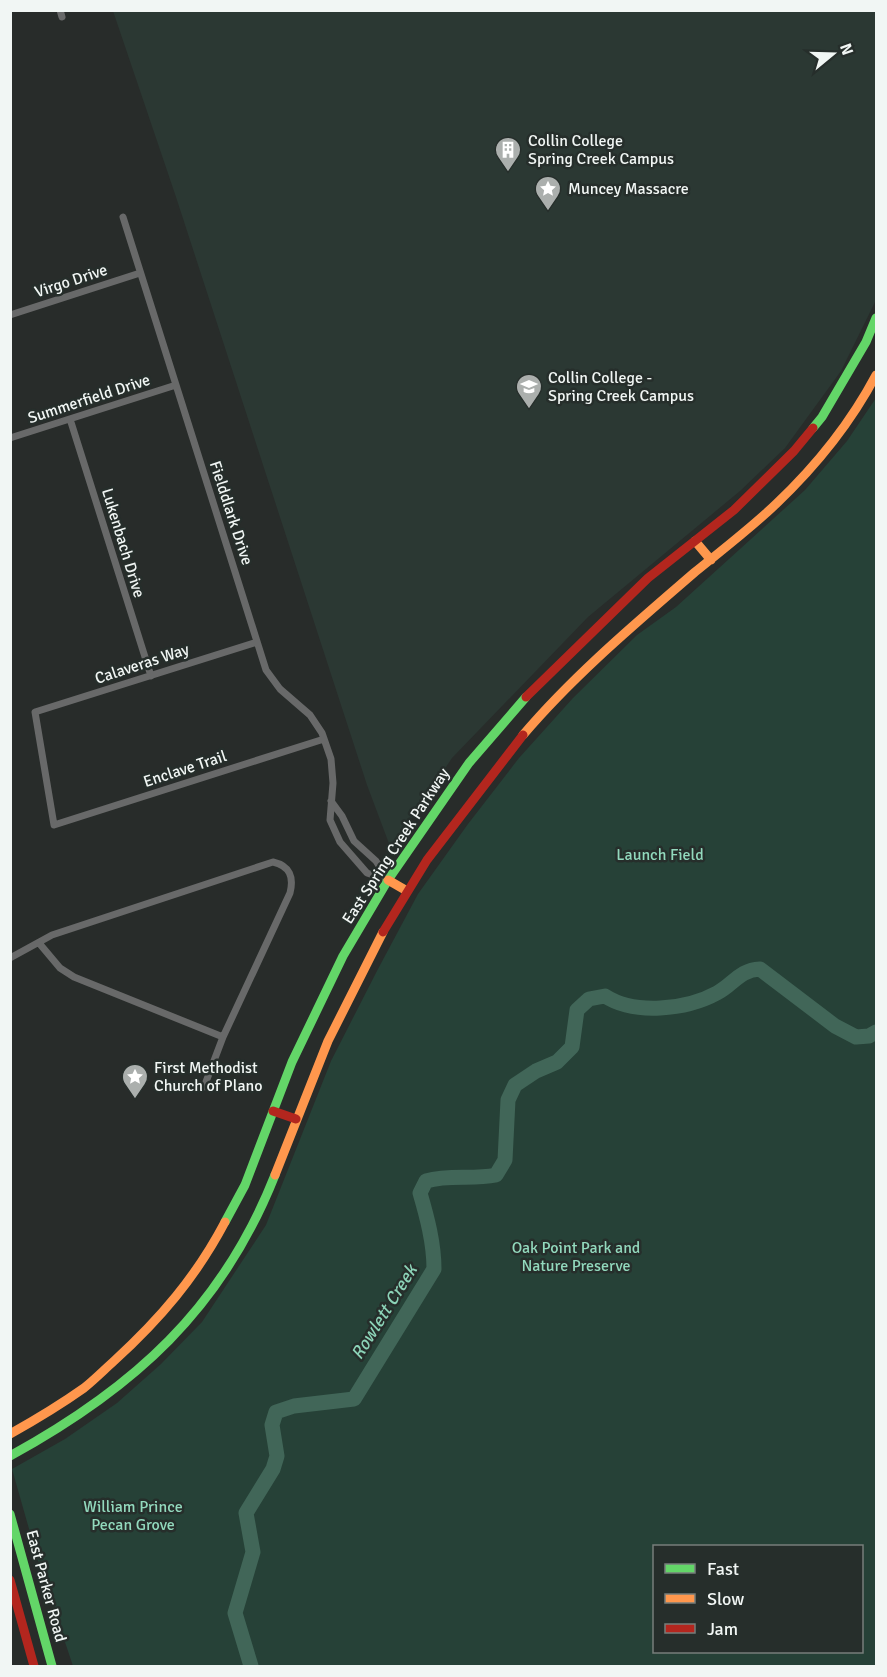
<svg xmlns="http://www.w3.org/2000/svg" width="887" height="1677" font-family="Signika,sans-serif">
	<style>
		.built { fill: #2b3833 }
		.green { fill: #264137; fill-rule: evenodd }
		.lines { fill: none; stroke-linecap: round; stroke-linejoin: round }
		.river { stroke: #416658; stroke-width: 15 }
		.street { stroke: #686969; stroke-width: 7 }
		.fast { stroke: #63d668; stroke-width: 9 }
		.slow { stroke: #ff974d; stroke-width: 9 }
		.jam { stroke: #b3261e; stroke-width: 9 }
		.labels { text-anchor: middle; dominant-baseline: central; stroke-width: 5; stroke-linejoin: round; paint-order: stroke }
		.poi-label { font-size: 16px; fill: #f1f6f4; stroke: #262e2b; text-anchor: start }
		.street-label { font-size: 16px; fill: #f1f6f4; stroke: #262e2b }
		.park-label { font-size: 16px; fill: #92d9bd; stroke: #262e2b }
		.water-label { font-size: 18px; font-style: italic; fill: #8cd4b8; stroke: #262e2b }
	</style>
	<rect width="100%" height="100%" fill="#282c2a"/>
	<path class="built" d="M 113,11 L 876,11 L 876,300 L 841,371 L 785,448 L 740,491 L 588,617 L 452,758 L 391,849 L 367,785 L 176,197 Z"/>
	<path class="green" d="M 876,398 L 876,1666 L 73,1666 L 39,1564 L 12,1469 L 65,1439 L 117,1403 L 161,1364 L 202,1322 L 266,1225 L 331,1061 L 378,969 L 418,894 L 468,824 L 519,758 L 573,698 L 637,635 L 676,607 L 805,490 L 847,441 ZM 654,1546 L 862,1546 L 862,1652 L 654,1652 Z"/>
	<g class="lines">
		<path class="river" d="M 251,1666 L 235,1613 L 253,1552 L 246,1513 L 273,1469 L 277,1456 L 272,1425 L 276,1412 L 294,1406 L 354,1399 L 434,1269 C 434,1243 427,1217 420,1193 L 426,1181 C 450,1174 472,1180 496,1175 L 505,1160 L 508,1100 L 515,1085 L 536,1071 L 557,1062 L 572,1047 L 577,1010 L 589,999 L 605,996 C 634,1015 686,1010 717,993 C 734,984 739,970 760,969 L 835,1026 L 856,1037 L 869,1036 L 876,1032"/>
		<path class="street" d="M 60,10 L 62,17
			M 123,217 L 266,670 L 280,689 L 310,715 L 322,733 L 331,759 L 333,783 L 330,820 L 340,842 L 367,873 L 388,880
			M 10,315 L 140,273
			M 70,419 L 151,676
			M 10,438 L 176,385
			M 257,642 L 35,712 L 54,825 L 324,739
			M 331,801 L 342,816 L 354,841 L 376,861 L 388,880
			M 39,943 L 60,968 L 74,977 L 223,1037
			M 10,958 L 52,935 L 273,862 C 290,866 294,877 290,893 L 223,1037 L 204,1087"/>
		<path class="fast" d="M 813,428 L 822,417 L 866,342 L 876,318
			M 225,1222 L 245,1185 L 292,1062 L 343,956 L 388,880 L 469,763 L 526,697
			M 10,1456 C 134,1388 222,1309 275,1175
			M 10,1514 L 52,1666"/>
		<path class="slow" d="M 695,541 L 711,560
			M 523,735 C 574,675 636,623 695,572 C 722,550 751,528 776,504 C 816,466 850,424 876,375
			M 388,880 L 407,891
			M 275,1175 L 328,1041 L 383,932
			M 10,1434 C 35,1420 60,1405 84,1388 C 94,1380 104,1370 114,1361 C 160,1319 196,1277 225,1222"/>
		<path class="jam" d="M 526,697 L 648,578 L 734,510 L 794,451 L 813,428
			M 383,932 L 427,860 L 523,735
			M 273,1111 L 296,1119
			M 10,1580 L 34,1666"/>
	</g>
	<defs>
		<symbol id="building-pin" viewBox="-11 -11 22 30"><path d="M0 17L-7.5 6A9.5 9.5 0 1 1 7.5 6Z" fill="#abafad" stroke="#262e2b"/><path d="M-4-6H4V6H1V3H-1V6H-4ZM-2.5-4.3h1.7v1.8h-1.7ZM.8-4.3h1.7v1.8H.8ZM-2.5-1h1.7V.8h-1.7ZM.8-1h1.7V.8H.8Z" fill="#fff"/></symbol>
		<symbol id="sight-pin" viewBox="-11 -11 22 30"><path d="M0 17L-7.5 6A9.5 9.5 0 1 1 7.5 6Z" fill="#abafad" stroke="#262e2b"/><path d="M0-6L1.8-2.2L6-1.7L2.9 1.2L3.7 5.4L0 3.3L-3.7 5.4L-2.9 1.2L-6-1.7L-1.8-2.2Z" fill="#fff"/></symbol>
		<symbol id="university-pin" viewBox="-11 -11 22 30"><path d="M0 17L-7.5 6A9.5 9.5 0 1 1 7.5 6Z" fill="#abafad" stroke="#262e2b"/><path d="M0-5L7-2L0 1L-7-2ZM-4 1L0 2.5L4 1V4Q0 6-4 4Z" fill="#fff"/></symbol>
	</defs>
	<g fill-rule="evenodd">
		<use href="#building-pin" x="493" y="135" width="30" height="40"/>
		<use href="#sight-pin" x="533" y="174" width="30" height="40"/>
		<use href="#university-pin" x="514" y="372" width="30" height="40"/>
		<use href="#sight-pin" x="120" y="1062" width="30" height="40"/>
	</g>
	<g class="labels">
		<g class="poi-label">
			<text x="528" y="141">Collin College<tspan x="528" dy="18">Spring Creek Campus</tspan></text>
			<text x="568" y="189">Muncey Massacre</text>
			<text x="548" y="378">Collin College -<tspan x="548" dy="18">Spring Creek Campus</tspan></text>
			<text x="154" y="1068">First Methodist<tspan x="154" dy="18">Church of Plano</tspan></text>
		</g>
		<g class="street-label">
			<text transform="translate(71 281) rotate(-18)">Virgo Drive</text>
			<text transform="translate(89 399) rotate(-18)">Summerfield Drive</text>
			<text transform="translate(231 513) rotate(72)">Fielddlark Drive</text>
			<text transform="translate(123 543) rotate(73)">Lukenbach Drive</text>
			<text transform="translate(142 664) rotate(-18)">Calaveras Way</text>
			<text transform="translate(185 769) rotate(-18)">Enclave Trail</text>
			<text transform="translate(396 846) rotate(-57)">East Spring Creek Parkway</text>
			<text transform="translate(46 1586) rotate(75)">East Parker Road</text>
		</g>
		<g class="park-label">
			<text x="660" y="855">Launch Field</text>
			<text x="576" y="1248">Oak Point Park and<tspan x="576" dy="18">Nature Preserve</tspan></text>
			<text x="133" y="1507">William Prince<tspan x="133" dy="18">Pecan Grove</tspan></text>
		</g>
		<g class="water-label">
			<text transform="translate(384 1312) rotate(-58)">Rowlett Creek</text>
		</g>
	</g>
	<rect width="887" height="1677" fill="none" stroke="#f1f6f4" stroke-width="24"/>
	<rect x="653" y="1545" width="210" height="108" fill="#262e2b" stroke="#777e7b" stroke-width="1.5"/>
	<rect x="665" y="1564" width="30" height="9" fill="#63d668" stroke="#777e7b" stroke-width="1.5"/>
	<text x="707" y="1575" font-size="18" fill="#f1f6f4">Fast</text>
	<rect x="665" y="1594" width="30" height="9" fill="#ff974d" stroke="#777e7b" stroke-width="1.5"/>
	<text x="707" y="1605" font-size="18" fill="#f1f6f4">Slow</text>
	<rect x="665" y="1624" width="30" height="9" fill="#b3261e" stroke="#777e7b" stroke-width="1.5"/>
	<text x="707" y="1635" font-size="18" fill="#f1f6f4">Jam</text>
	<g transform="translate(833 54) rotate(71)" stroke="#262e2b" stroke-width="4.5" paint-order="stroke">
	<path d="M0-4.5L10 22L0 15L-10 22Z" fill="#f1f6f4"/>
	<text y="-9" font-size="16" font-weight="bold" text-anchor="middle" fill="#f1f6f4">N</text>
	</g>
</svg>
